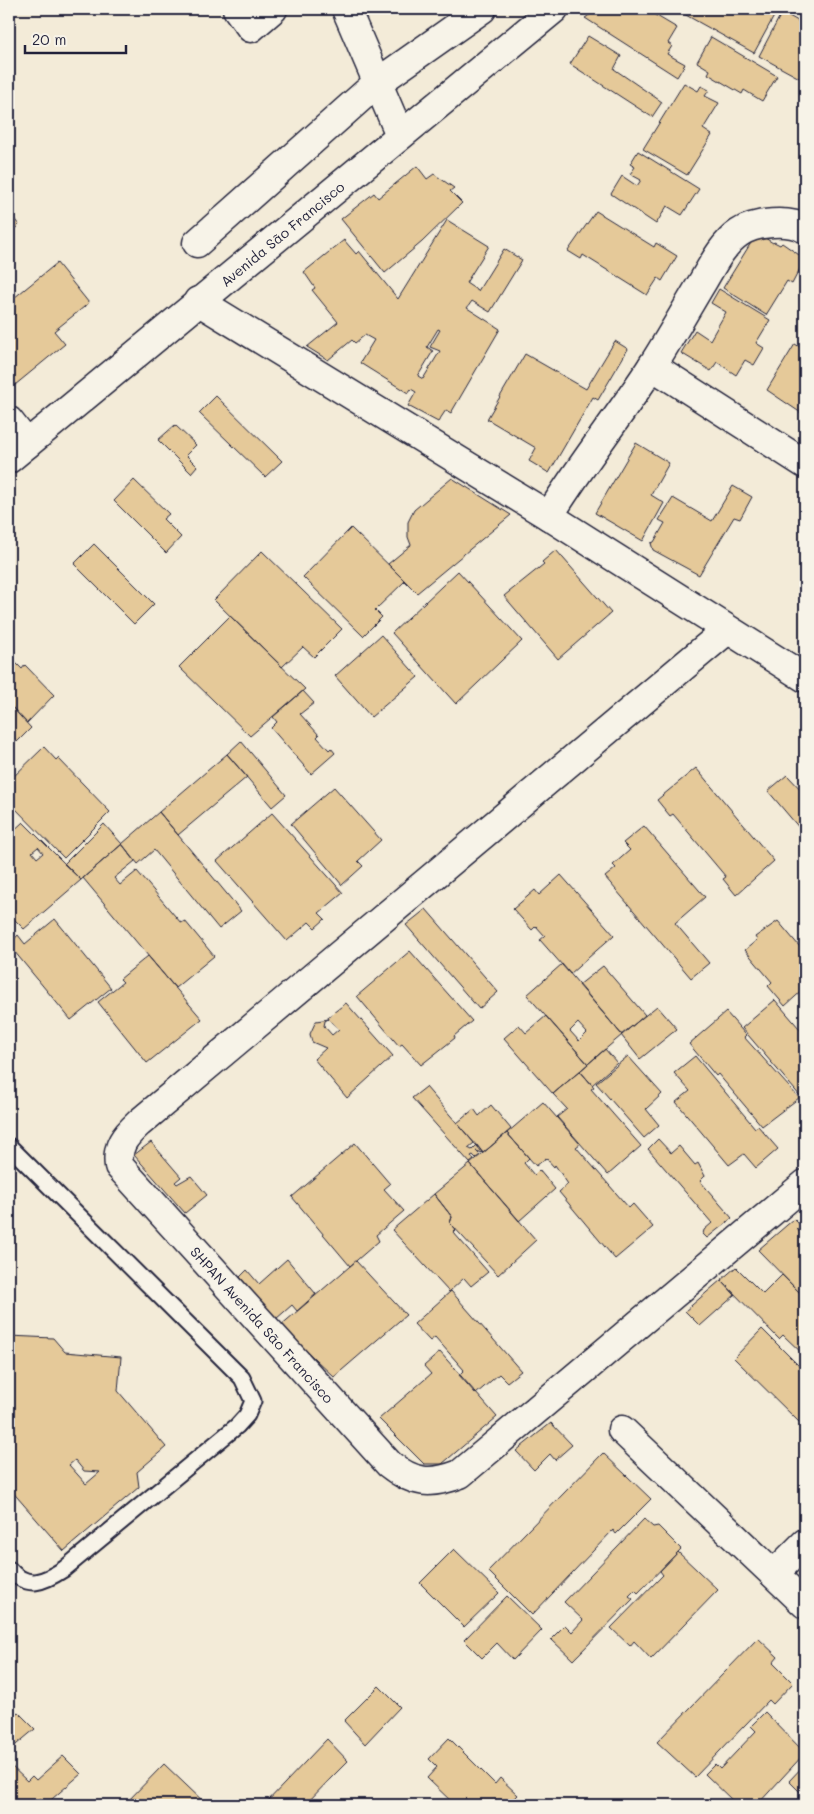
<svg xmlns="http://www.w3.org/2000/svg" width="814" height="1814" font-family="Mali,sans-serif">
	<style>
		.building { fill: #e5c999; stroke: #22223b; fill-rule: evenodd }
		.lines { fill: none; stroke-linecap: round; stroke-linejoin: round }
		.service-casing { stroke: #22223b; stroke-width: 19 }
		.minor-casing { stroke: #22223b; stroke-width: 31 }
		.tertiary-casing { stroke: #22223b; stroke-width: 31 }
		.service { stroke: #f7f3e8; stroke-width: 15 }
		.minor { stroke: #f7f3e8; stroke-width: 28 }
		.tertiary { stroke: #f7f3e8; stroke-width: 28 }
		.labels { text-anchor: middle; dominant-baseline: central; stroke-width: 4; stroke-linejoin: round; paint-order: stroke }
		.street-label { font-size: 14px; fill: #22223b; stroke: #f7f3e8 }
	</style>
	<rect width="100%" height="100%" fill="#f3ebd8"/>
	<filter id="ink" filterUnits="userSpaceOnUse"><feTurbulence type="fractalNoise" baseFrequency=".02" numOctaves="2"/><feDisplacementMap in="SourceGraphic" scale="10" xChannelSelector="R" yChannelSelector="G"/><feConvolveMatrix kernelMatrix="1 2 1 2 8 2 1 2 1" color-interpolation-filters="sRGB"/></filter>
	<g filter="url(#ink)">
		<path class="building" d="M 598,9 L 645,9 L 677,28 L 668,43 L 672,46 L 667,54 L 685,64 L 677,77 L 585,18 Z
			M 675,9 L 778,9 L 754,53 Z
			M 782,12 L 805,25 L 805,81 L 759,56 Z
			M 588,36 L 621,56 L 614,69 L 662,102 L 652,117 L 570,64 Z
			M 711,37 L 777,76 L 762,101 L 744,90 L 742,94 L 708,74 L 710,70 L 697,62 Z
			M 684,83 L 698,91 L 701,86 L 709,90 L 705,96 L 719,103 L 703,129 L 712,135 L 687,175 L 643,149 Z
			M 638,151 L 699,189 L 682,215 L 667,206 L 656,224 L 611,194 L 622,176 L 637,186 L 641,180 L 630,174 L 635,167 L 630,164 Z
			M 417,166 L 427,179 L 434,174 L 454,188 L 450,191 L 462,203 L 422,242 L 385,273 L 341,219 L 374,193 L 378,198 Z
			M 596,211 L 654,247 L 656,243 L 677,256 L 662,281 L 658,278 L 647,295 L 583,255 L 581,259 L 568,251 Z
			M 9,212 L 19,225 L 9,234 Z
			M 447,220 L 489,246 L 466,283 L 478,291 L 504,249 L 522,260 L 490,312 L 472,301 L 467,308 L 500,329 L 451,413 L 446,410 L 438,422 L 408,406 L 416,392 L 411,389 L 408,393 L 360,363 L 374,340 L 365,335 L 355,343 L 352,340 L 328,360 L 307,347 L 338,322 L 312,290 L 315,288 L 304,272 L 344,240 L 356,254 L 359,251 L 398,299 ZM 438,329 L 440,330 L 430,347 L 440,351 L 423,379 L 418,376 L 433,351 L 427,347 Z
			M 757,233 L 773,243 L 774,242 L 780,245 L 782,243 L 805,259 L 792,284 L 787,281 L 766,315 L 723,288 Z
			M 57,263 L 89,303 L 54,331 L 65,344 L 15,385 L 9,377 L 9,302 Z
			M 719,289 L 770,320 L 756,343 L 764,348 L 754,365 L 745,360 L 736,375 L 717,362 L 711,371 L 681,353 L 695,330 L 710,340 L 726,312 L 711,303 Z
			M 615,341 L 628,349 L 598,400 L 593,397 L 549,473 L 529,461 L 536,448 L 487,419 L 525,354 L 586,389 Z
			M 795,344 L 805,350 L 804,415 L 767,390 Z
			M 216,396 L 282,461 L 265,477 L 199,413 Z
			M 175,425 L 196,445 L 186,455 L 197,466 L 191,473 L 158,440 Z
			M 636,443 L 669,463 L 651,495 L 664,503 L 643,541 L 595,513 Z
			M 452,478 L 511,515 L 417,593 L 388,564 L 411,545 L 408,537 L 408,522 L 414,510 Z
			M 134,480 L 169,514 L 163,519 L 181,537 L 166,553 L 114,501 Z
			M 733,486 L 752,497 L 740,519 L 734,517 L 699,575 L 653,550 L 651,543 L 654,542 L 665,523 L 659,520 L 673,498 L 712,521 Z
			M 351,528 L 405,581 L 375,610 L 382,617 L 363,636 L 303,577 Z
			M 94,544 L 154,604 L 134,624 L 74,564 Z
			M 556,550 L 611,613 L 558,659 L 504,596 L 544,564 L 542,562 Z
			M 262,551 L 342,629 L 314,657 L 303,647 L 282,667 L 214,600 Z
			M 458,571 L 522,641 L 456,704 L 392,633 Z
			M 230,616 L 305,689 L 250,736 L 179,667 Z
			M 381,635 L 418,677 L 371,717 L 335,676 Z
			M 9,656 L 22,669 L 25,665 L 54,695 L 27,723 L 9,704 Z
			M 303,691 L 314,703 L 300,714 L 319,735 L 317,737 L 329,750 L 331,748 L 335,753 L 311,774 L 271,728 L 277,722 L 273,717 Z
			M 9,704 L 31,728 L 17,742 L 9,733 Z
			M 241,741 L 286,795 L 272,807 L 227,754 Z
			M 44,747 L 56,760 L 58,758 L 110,812 L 64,858 L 9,802 L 9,781 Z
			M 227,754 L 247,777 L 178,835 L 159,812 Z
			M 696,768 L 774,861 L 736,895 L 723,879 L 726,877 L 673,814 L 670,816 L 657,800 Z
			M 787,775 L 805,794 L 805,826 L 801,830 L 768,791 Z
			M 334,787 L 381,840 L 358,861 L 363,866 L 342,885 L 291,824 Z
			M 159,812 L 241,911 L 219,929 L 154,850 L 138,864 L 122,844 Z
			M 272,813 L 343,893 L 319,913 L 325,919 L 315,928 L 309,922 L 287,941 L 217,861 Z
			M 23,822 L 81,880 L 24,929 L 9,914 L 9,835 ZM 38,847 L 43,853 L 37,858 L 32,852 Z
			M 104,824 L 122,844 L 81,880 L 64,864 Z
			M 644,826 L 705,897 L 675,923 L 709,963 L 691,978 L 605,877 L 616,868 L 613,865 L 630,850 L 623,843 Z
			M 122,844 L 135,861 L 114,878 L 120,885 L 137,871 L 181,923 L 185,921 L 214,956 L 175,988 L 83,878 Z
			M 561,875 L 614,935 L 570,974 L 540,940 L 545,936 L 536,926 L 532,930 L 513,909 L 535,890 L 539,895 Z
			M 426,909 L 498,992 L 479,1009 L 406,925 Z
			M 55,919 L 111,988 L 71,1020 L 9,945 L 18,935 L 25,944 Z
			M 778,921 L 805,953 L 805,988 L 785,1006 L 768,986 L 772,982 L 745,950 L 757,940 L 755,937 Z
			M 410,951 L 472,1021 L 454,1036 L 455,1038 L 421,1065 L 402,1044 L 399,1046 L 357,996 Z
			M 148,956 L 202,1019 L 147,1063 L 98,1002 L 123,982 L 120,979 Z
			M 562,964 L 622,1035 L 588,1064 L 527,995 ZM 578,1023 L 587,1033 L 579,1041 L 570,1031 Z
			M 603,966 L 645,1015 L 622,1035 L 579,985 Z
			M 775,1000 L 805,1035 L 805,1093 L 801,1097 L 742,1028 Z
			M 346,1003 L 393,1056 L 347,1098 L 314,1059 L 326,1048 L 312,1042 L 310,1034 L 316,1021 L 329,1019 L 328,1017 ZM 328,1019 L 339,1029 L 332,1035 L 324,1026 L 325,1021 Z
			M 657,1006 L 677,1029 L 640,1059 L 621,1035 Z
			M 726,1012 L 746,1035 L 744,1037 L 799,1098 L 762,1126 L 718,1074 L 716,1076 L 689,1044 Z
			M 546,1016 L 588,1064 L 553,1094 L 504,1038 L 519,1025 L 526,1033 Z
			M 605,1049 L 617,1063 L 592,1085 L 580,1071 Z
			M 628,1056 L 662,1094 L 646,1109 L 659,1125 L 644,1138 L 596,1083 Z
			M 695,1056 L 755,1128 L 758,1126 L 778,1149 L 756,1168 L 744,1154 L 729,1165 L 676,1102 L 690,1091 L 674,1073 Z
			M 580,1071 L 594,1087 L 591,1089 L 641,1146 L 608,1175 L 557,1117 L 567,1109 L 553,1094 Z
			M 426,1087 L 474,1143 L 468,1148 L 472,1150 L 477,1145 L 483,1153 L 476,1151 L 480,1155 L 476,1158 L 473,1155 L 471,1156 L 474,1160 L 470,1163 L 412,1098 Z
			M 543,1102 L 580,1144 L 576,1147 L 629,1208 L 633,1204 L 653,1227 L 615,1259 L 559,1192 L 568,1184 L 555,1165 L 554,1167 L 546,1158 L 536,1166 L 507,1133 Z
			M 491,1105 L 511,1129 L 483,1153 L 457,1123 L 474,1109 L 479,1116 Z
			M 507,1133 L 529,1158 L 524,1163 L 534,1175 L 539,1170 L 555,1189 L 519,1221 L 470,1164 Z
			M 658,1139 L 671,1153 L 679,1146 L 695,1165 L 698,1163 L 705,1176 L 700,1181 L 732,1218 L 707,1238 L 703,1234 L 704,1230 L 712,1223 L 648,1149 Z
			M 151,1142 L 181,1177 L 175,1182 L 177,1184 L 191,1176 L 207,1195 L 185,1213 L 134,1155 Z
			M 355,1143 L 390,1184 L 384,1189 L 404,1211 L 376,1235 L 379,1241 L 350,1266 L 292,1197 Z
			M 470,1164 L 536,1240 L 498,1275 L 450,1223 L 452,1217 L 434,1194 Z
			M 434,1194 L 452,1217 L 450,1223 L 456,1229 L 453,1232 L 488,1272 L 471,1286 L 464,1278 L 449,1292 L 392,1230 Z
			M 794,1219 L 801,1226 L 797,1229 L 805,1238 L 805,1261 L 799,1267 L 805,1274 L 805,1298 L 758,1250 Z
			M 287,1259 L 316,1294 L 297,1311 L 292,1305 L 276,1319 L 240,1277 L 247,1270 L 259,1284 Z
			M 356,1261 L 406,1315 L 334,1377 L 280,1326 Z
			M 736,1267 L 763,1294 L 782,1275 L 805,1298 L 805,1356 L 783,1335 L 779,1339 L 721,1280 Z
			M 721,1280 L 735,1295 L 700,1326 L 685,1311 Z
			M 451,1291 L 521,1371 L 507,1382 L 499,1374 L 476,1394 L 459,1375 L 464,1370 L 435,1337 L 430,1341 L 414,1324 Z
			M 762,1329 L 805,1372 L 805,1416 L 799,1422 L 734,1358 Z
			M 9,1336 L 53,1338 L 65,1352 L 121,1357 L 118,1391 L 166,1447 L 137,1472 L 139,1487 L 64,1551 L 10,1489 L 9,1490 ZM 75,1460 L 84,1471 L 100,1472 L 86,1484 L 69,1465 Z
			M 440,1352 L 497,1417 L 442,1464 L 424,1464 L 379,1419 L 431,1374 L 424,1366 Z
			M 551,1423 L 572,1445 L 555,1460 L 550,1454 L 534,1470 L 516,1451 Z
			M 603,1453 L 651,1499 L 616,1534 L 613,1530 L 532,1615 L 488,1571 Z
			M 644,1519 L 653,1527 L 658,1526 L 681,1549 L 638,1593 L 635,1590 L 629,1596 L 633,1599 L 573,1660 L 551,1639 L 565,1625 L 572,1632 L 583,1620 L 564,1602 Z
			M 454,1549 L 499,1593 L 464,1627 L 420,1583 Z
			M 678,1552 L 718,1590 L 651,1659 L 634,1641 L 630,1646 L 611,1628 L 663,1575 L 660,1571 Z
			M 507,1596 L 542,1630 L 513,1660 L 497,1643 L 482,1658 L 464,1640 Z
			M 758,1638 L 778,1657 L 773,1663 L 793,1683 L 773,1704 L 769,1700 L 695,1777 L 657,1742 Z
			M 379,1686 L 400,1707 L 365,1744 L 344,1721 Z
			M 18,1712 L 35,1729 L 11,1749 L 9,1746 L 9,1718 Z
			M 765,1712 L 805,1753 L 757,1805 L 730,1805 L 734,1802 L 705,1774 L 715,1764 L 720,1769 L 756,1731 L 751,1726 Z
			M 449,1738 L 495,1784 L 500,1778 L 518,1795 L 508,1805 L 455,1805 L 427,1778 L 437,1767 L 429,1759 Z
			M 327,1739 L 348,1761 L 331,1778 L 305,1805 L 264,1805 Z
			M 63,1756 L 81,1774 L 45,1805 L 40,1799 L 34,1805 L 9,1805 L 9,1764 L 27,1781 L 32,1776 L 36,1780 Z
			M 164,1764 L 207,1805 L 124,1805 Z
			M 805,1764 L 805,1797 L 789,1781 Z"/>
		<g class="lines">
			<defs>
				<path id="service" d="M 9,1146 L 242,1378 L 253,1401 L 247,1415 L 237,1426 L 64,1569 C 44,1582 28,1590 9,1569"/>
				<g id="minor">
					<path d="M 237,9 L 251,28 L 273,9"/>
					<path d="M 346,9 L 400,135"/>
					<path d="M 197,243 L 377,83 L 482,9"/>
					<path d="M 198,301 L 549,516 L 805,678"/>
					<path d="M 652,366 L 805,464"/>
					<path d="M 9,421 L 27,444"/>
					<path d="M 549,516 C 581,464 619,417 652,366 C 670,338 686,309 703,281 C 713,264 723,244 739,233 C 755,222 789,219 805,229"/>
					<path id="s1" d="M 727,630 L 139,1123 C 125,1136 116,1146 119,1166 L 389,1464 C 414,1484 431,1485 460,1474 L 805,1184"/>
					<path d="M 622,1430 L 805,1604"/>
					<path d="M 774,1574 L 805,1543"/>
				</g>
				<g id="tertiary">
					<path id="s2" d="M 9,459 L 554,9"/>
				</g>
			</defs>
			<use href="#service" class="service-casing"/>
			<use href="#minor" class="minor-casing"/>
			<use href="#tertiary" class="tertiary-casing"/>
			<use href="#service" class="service"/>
			<use href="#minor" class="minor"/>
			<use href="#tertiary" class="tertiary"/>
		</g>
	</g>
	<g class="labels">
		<g class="street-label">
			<text stroke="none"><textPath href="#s2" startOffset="354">Avenida São Francisco</textPath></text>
			<text stroke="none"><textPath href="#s1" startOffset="1031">SHPAN Avenida São Francisco</textPath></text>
		</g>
	</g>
	<rect width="814" height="1814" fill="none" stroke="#f7f3e8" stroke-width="30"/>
	<rect x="15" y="15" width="784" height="1784" fill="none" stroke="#22223b" stroke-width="2" filter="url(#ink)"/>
	<path d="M25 45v8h101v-8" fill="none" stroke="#22223b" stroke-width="2.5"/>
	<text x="32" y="45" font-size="15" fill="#22223b" stroke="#f7f3e8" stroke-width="4" paint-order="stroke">20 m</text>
</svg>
